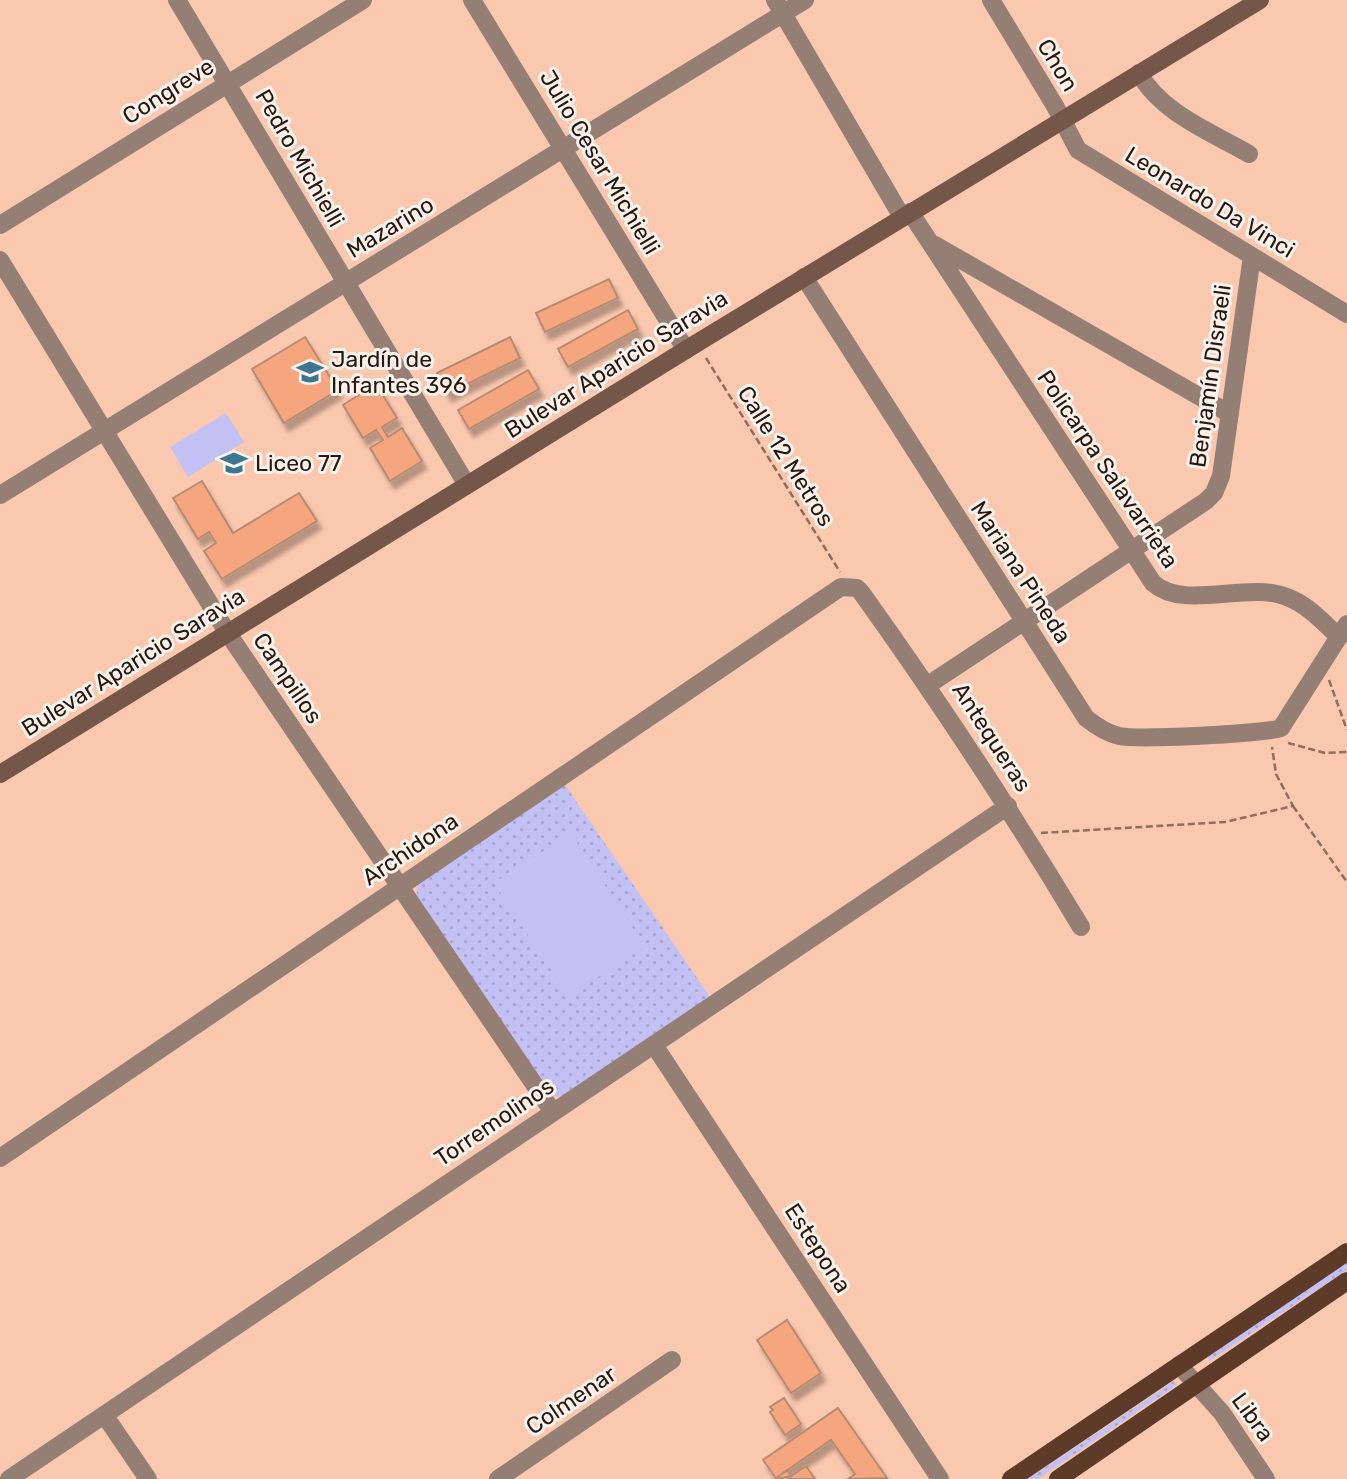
<svg xmlns="http://www.w3.org/2000/svg" width="1347" height="1479" font-family="Rubik,sans-serif">
	<style>
		.grass { fill: url(#grass-dots) }
		.pitch { fill: #c3c0f4 }
		.building { fill: #f5a67f; stroke: #b98a73; stroke-width: 2; filter: url(#shadow) }
		.lines { fill: none; stroke-linecap: round; stroke-linejoin: round }
		.path { stroke: #8f6e5d; stroke-width: 2.5; stroke-dasharray: 7 3.5; stroke-linecap: butt }
		.street { stroke: #957f75; stroke-width: 18 }
		.secondary { stroke: #755749; stroke-width: 18 }
		.primary { stroke: #5e3b29; stroke-width: 18 }
		.labels { text-anchor: middle; dominant-baseline: central; stroke-width: 6; stroke-linejoin: round; paint-order: stroke }
		.street-label { font-size: 23px; fill: #2a180f; stroke: #fdf3ee }
		.poi-label { font-size: 23px; fill: #2a180f; stroke: #fdf3ee; text-anchor: start }
	</style>
	<defs>
		<pattern id="grass-dots" width="8" height="8" patternUnits="userSpaceOnUse" patternTransform="scale(1.75)"><rect width="8" height="8" fill="#c3c0f4"/><path d="M2 2h.1M6 6h.1" fill="none" stroke="#a8a4d0" stroke-width="1.8" stroke-linecap="round"/></pattern>
		<filter id="shadow"><feDropShadow dx="4.5" dy="8" stdDeviation="2" flood-color="#0004"/></filter>
	</defs>
	<rect width="100%" height="100%" fill="#fac8af"/>
	<path class="grass" d="M 563,782 L 710,997 L 563,1097 L 552,1096 L 416,897 L 418,883 Z
		M 1347,1261 L 1347,1270 L 1209,1361 L 1208,1357 Z
		M 1174,1381 L 1177,1385 L 1038,1479 L 1028,1479 Z"/>
	<path class="pitch" d="M 226,413 L 244,442 L 188,477 L 170,447 Z
		M 571,833 L 645,947 L 568,996 L 494,883 Z"/>
	<path class="building" d="M 609,279 L 618,298 L 545,332 L 536,313 Z
		M 628,310 L 638,329 L 568,367 L 558,349 Z
		M 305,337 L 338,390 L 284,423 L 252,369 Z
		M 510,337 L 520,358 L 447,394 L 437,373 Z
		M 528,370 L 539,389 L 469,429 L 458,410 Z
		M 376,384 L 397,418 L 382,427 L 388,437 L 402,428 L 422,461 L 390,481 L 370,448 L 383,440 L 376,430 L 363,438 L 343,405 Z
		M 202,481 L 233,533 L 299,493 L 317,521 L 222,579 L 204,551 L 216,543 L 209,532 L 198,539 L 173,498 Z
		M 787,1320 L 821,1373 L 791,1393 L 757,1340 Z
		M 784,1398 L 801,1424 L 785,1435 L 770,1412 L 773,1410 L 770,1407 Z
		M 838,1408 L 887,1478 L 848,1479 L 855,1474 L 831,1440 L 776,1478 L 763,1460 Z
		M 806,1466 L 815,1479 L 788,1479 L 791,1476 Z
		M 787,1470 L 791,1476 L 777,1479 L 776,1478 Z"/>
	<g class="lines">
		<path class="path" d="M 706,358 L 840,572
			M 1329,680 L 1347,730
			M 1288,743 L 1325,753 L 1347,752
			M 1293,806 L 1347,882
			M 1041,833 L 1225,822 L 1293,806 L 1276,774 L 1272,747"/>
		<path class="street" d="M 177,0 L 467,485
			M 472,0 L 686,350
			M 775,0 L 902,217
			M 991,0 L 1055,106 L 1078,150 L 1347,314
			M 1139,73 C 1161,113 1211,132 1249,154
			M 910,212 L 1153,583 C 1184,611 1248,581 1287,597 C 1308,605 1323,622 1339,637
			M 0,225 L 363,0
			M 935,245 L 1230,414
			M 0,260 L 227,632 L 553,1112
			M 804,277 L 1086,718 C 1096,726 1106,733 1119,736 C 1139,740 1262,734 1281,728 L 1347,624
			M 0,495 L 805,0
			M 928,685 L 1206,501 L 1214,493 L 1221,476 L 1252,256
			M 654,1045 L 940,1479
			M 0,1158 L 841,587 L 857,588 L 861,592 C 939,701 1012,812 1081,927
			M 1179,1365 L 1222,1413 L 1266,1479
			M 105,1416 L 148,1479
			M 9,1479 L 1008,806
			M 498,1479 L 672,1360"/>
		<path class="secondary" d="M 0,774 L 697,343 L 1260,0"/>
		<path class="primary" d="M 1011,1479 L 1347,1252
			M 1058,1479 L 1347,1281"/>
	</g>
	<defs>
		<symbol id="school-bare" viewBox="-9 -9 18 18"><path d="M0-5L7-2L0 1L-7-2ZM-4 1L0 2.5L4 1V4Q0 6-4 4Z" fill="#3c778f" stroke="#fdf3ee" stroke-width="2.5" paint-order="stroke"/></symbol>
	</defs>
	<g fill-rule="evenodd">
		<use href="#school-bare" x="291" y="353" width="38" height="38"/>
		<use href="#school-bare" x="215" y="444" width="38" height="38"/>
	</g>
	<g class="labels">
		<g class="street-label">
			<text transform="translate(1058 65) rotate(59)">Chon</text>
			<text transform="translate(168 91) rotate(-32)">Congreve</text>
			<text transform="translate(300 158) rotate(60)">Pedro Michielli</text>
			<text transform="translate(600 162) rotate(59)">Julio Cesar Michielli</text>
			<text transform="translate(1210 202) rotate(31)">Leonardo Da Vinci</text>
			<text transform="translate(390 227) rotate(-31)">Mazarino</text>
			<text transform="translate(616 364) rotate(-32)">Bulevar Aparicio Saravia</text>
			<text transform="translate(1210 376) rotate(-82)">Benjamín Disraeli</text>
			<text transform="translate(786 456) rotate(58)">Calle 12 Metros</text>
			<text transform="translate(1108 469) rotate(56)">Policarpa Salavarrieta</text>
			<text transform="translate(1021 572) rotate(57)">Mariana Pineda</text>
			<text transform="translate(133 662) rotate(-32)">Bulevar Aparicio Saravia</text>
			<text transform="translate(288 678) rotate(56)">Campillos</text>
			<text transform="translate(992 737) rotate(57)">Antequeras</text>
			<text transform="translate(410 849) rotate(-34)">Archidona</text>
			<text transform="translate(494 1122) rotate(-34)">Torremolinos</text>
			<text transform="translate(818 1248) rotate(57)">Estepona</text>
			<text transform="translate(571 1400) rotate(-34)">Colmenar</text>
			<text transform="translate(1253 1417) rotate(54)">Libra</text>
		</g>
		<g class="poi-label">
			<text x="331" y="359">Jardín de<tspan x="331" dy="26">Infantes 396</tspan></text>
			<text x="255" y="463">Liceo 77</text>
		</g>
	</g>
</svg>
